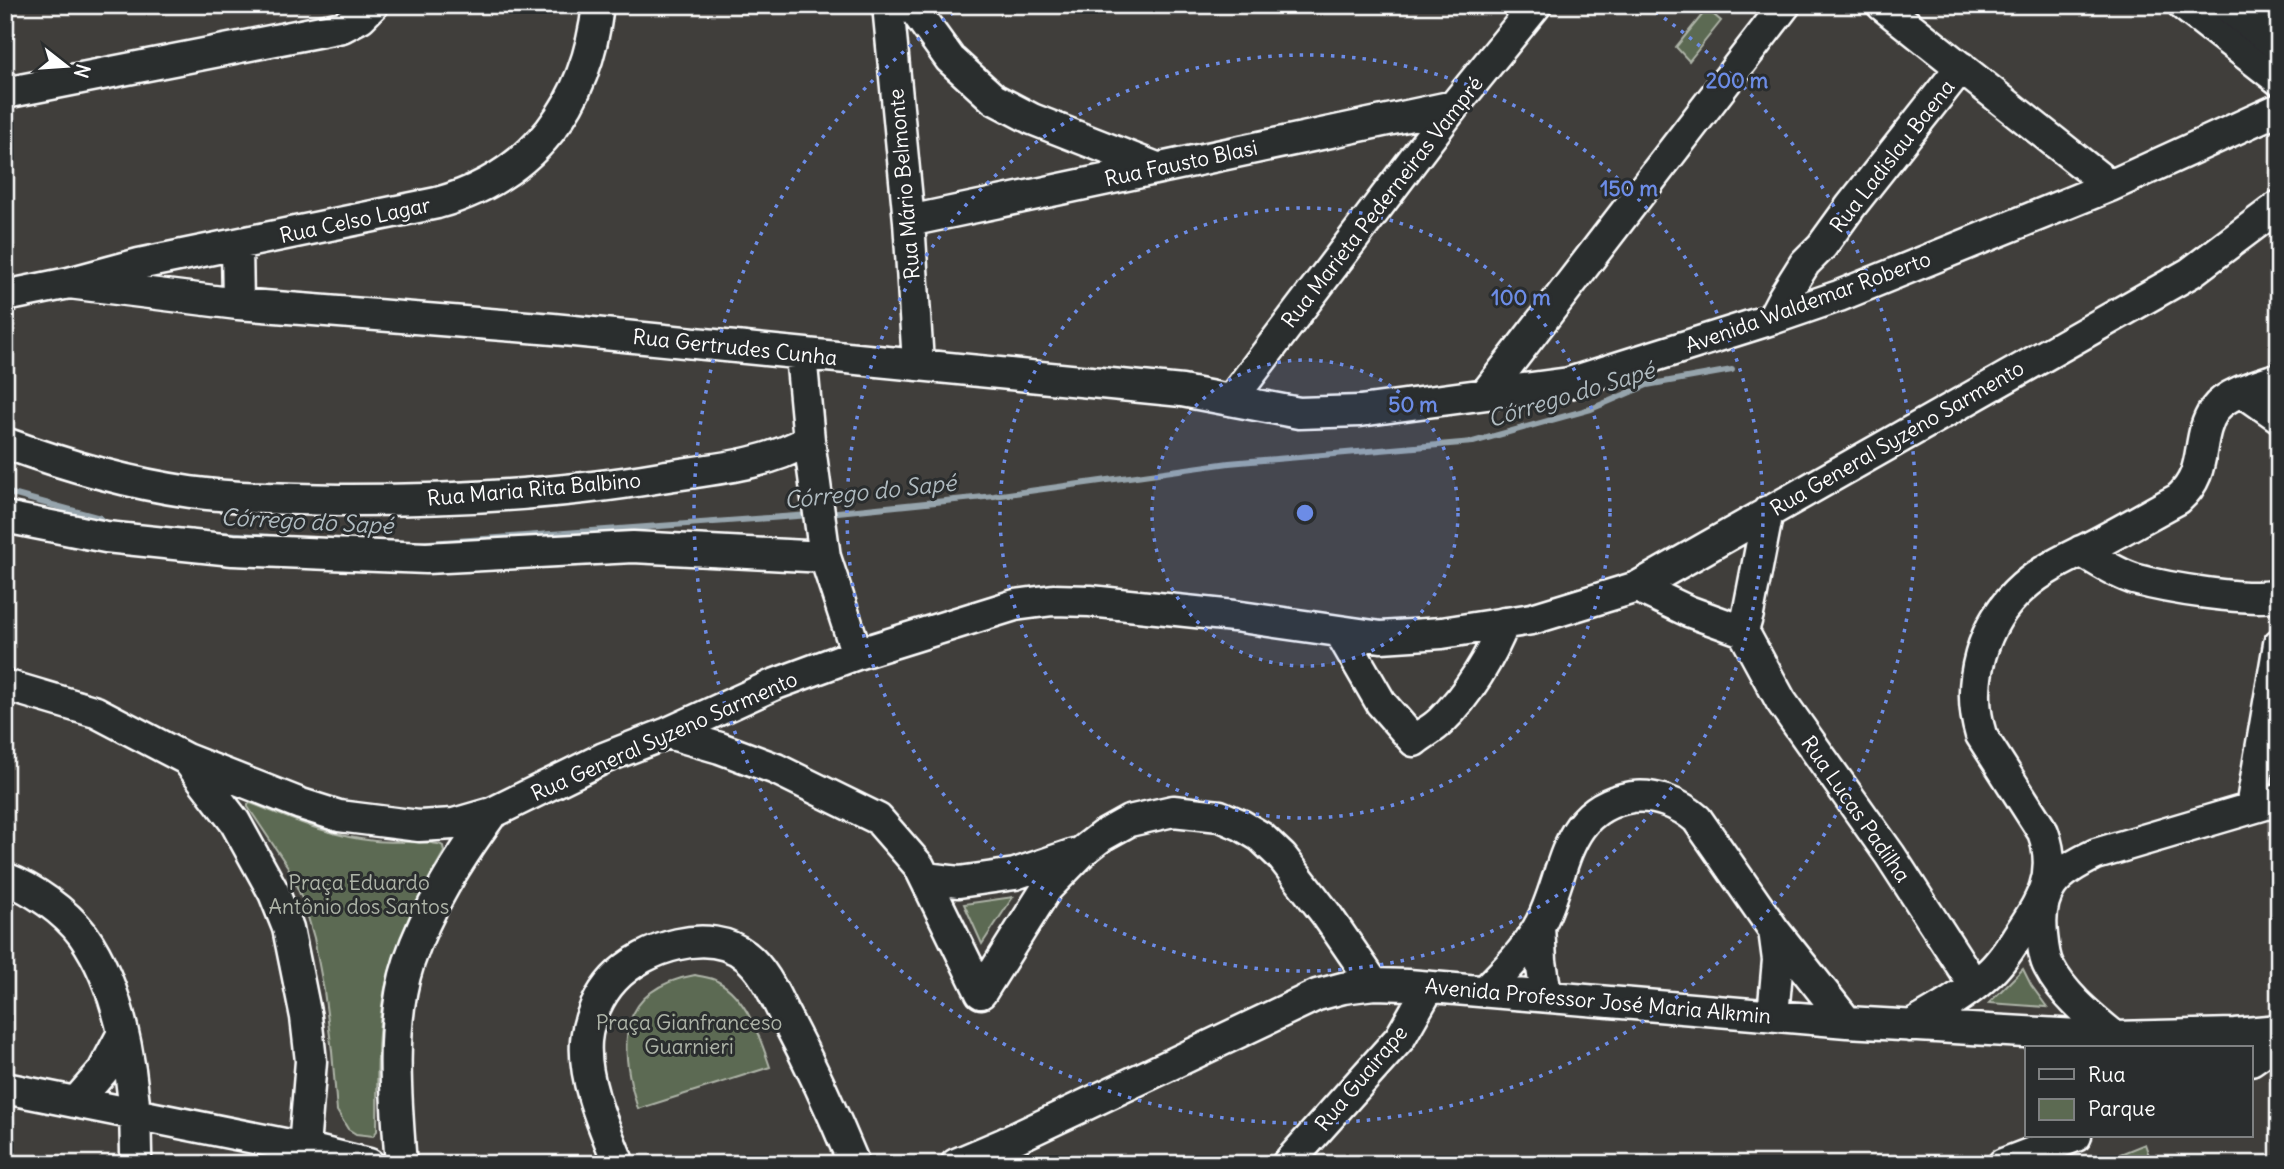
<svg xmlns="http://www.w3.org/2000/svg" width="2284" height="1169" font-family="Delius,sans-serif">
	<style>
		.green { fill: #5c6a52; stroke: #aeb4a8; stroke-width: 2 }
		.lines { fill: none; stroke-linecap: round; stroke-linejoin: round }
		.stream { stroke: #96a4ac; stroke-width: 6 }
		.minor-casing { stroke: #fff; stroke-width: 35 }
		.major-casing { stroke: #fff; stroke-width: 42 }
		.minor { stroke: #2a2d2e; stroke-width: 30 }
		.major { stroke: #2a2d2e; stroke-width: 37 }
		.ring { fill: none; stroke: #6c8ce6; stroke-width: 3.5; stroke-dasharray: 3.5 7 }
		.labels { text-anchor: middle; dominant-baseline: central; stroke-width: 6; stroke-linejoin: round; paint-order: stroke }
		.street-label { font-size: 21px; fill: #fff; stroke: #2a2d2e }
		.park-label { font-size: 21px; fill: #aeb4a8; stroke: #2a2d2e }
		.water-label { font-size: 23px; font-style: italic; fill: #b0bbc0; stroke: #2a2d2e }
		.centre { fill: #6c8ce6; stroke: #2a2d2e; stroke-width: 3.5 }
		.ring-label { font-size: 21px; text-anchor: middle; font-weight: bold; fill: #6c8ce6; stroke: #2a2d2e; stroke-width: 6; stroke-linejoin: round; paint-order: stroke }
	</style>
	<rect width="100%" height="100%" fill="#403e3b"/>
	<filter id="ink" filterUnits="userSpaceOnUse"><feTurbulence type="fractalNoise" baseFrequency=".0143" numOctaves="2"/><feDisplacementMap in="SourceGraphic" scale="14" xChannelSelector="R" yChannelSelector="G"/><feConvolveMatrix kernelMatrix="1 2 1 2 8 2 1 2 1" color-interpolation-filters="sRGB"/></filter>
	<g filter="url(#ink)">
		<path class="green" d="M 1707,9 L 1721,21 L 1689,61 L 1676,47 Z
			M 251,803 C 291,819 332,837 375,841 C 388,843 436,840 443,846 L 444,852 C 420,893 399,934 387,980 C 375,1028 378,1081 377,1131 L 373,1136 L 356,1134 L 348,1129 L 337,1111 L 332,1051 L 324,991 L 314,938 L 304,903 L 288,867 L 248,807 L 248,804 Z
			M 1013,897 L 982,944 L 964,904 Z
			M 2023,969 L 2031,985 L 2047,1007 L 1989,1003 Z
			M 695,975 C 702,977 710,977 717,981 C 746,996 760,1037 770,1067 L 638,1109 C 618,1046 616,989 695,975 Z
			M 2145,1144 L 2152,1164 L 2096,1164 L 2103,1161 Z"/>
		<g class="lines">
			<path class="stream" d="M 5,492 L 100,518 L 109,525
				M 828,513 L 994,496 L 1229,463 L 1473,442 L 1591,409 L 1647,385 L 1732,370
				M 221,534 L 273,537
				M 416,544 L 810,515"/>
			<defs>
				<path id="minor" d="M 888,5 L 909,221 L 918,363
					M 911,5 L 950,59 L 994,99 L 1032,119 L 1157,168
					M 1882,5 L 2110,186
					M 2183,5 L 2279,80
					M 5,93 L 342,27 L 361,17 L 373,5
					M 909,221 L 1454,106
					M 237,245 L 238,304
					M 69,283 L 238,304 L 553,329 L 1182,391 L 1299,413 L 1360,411 L 1569,383 L 1772,319 L 1839,296 L 2110,186 L 2279,109
					M 5,296 L 69,283 L 139,264 L 437,203 C 534,176 587,104 598,5
					M 1772,319 L 1783,298 L 1805,263 L 1822,246 L 1851,206 L 1961,67
					M 2242,391 L 2279,417
					M 1487,392 L 1785,5
					M 1231,400 L 1454,106 L 1536,5
					M 809,440 L 825,557 L 857,654
					M 5,443 C 65,465 127,483 190,492 C 242,499 296,499 349,500 C 454,500 558,495 661,477 C 711,469 765,466 809,440 L 801,355
					M 5,517 L 106,537 L 233,550 L 426,558 L 633,547 L 825,557
					M 2081,551 C 2098,561 2115,573 2134,579 C 2166,588 2248,602 2279,595
					M 1637,587 L 1688,611 L 1743,631 L 1781,701 L 1890,855 L 1974,985
					M 1743,631 L 1748,614 L 1768,511
					M 1340,632 L 1381,703 L 1414,741 C 1422,734 1433,729 1441,721 C 1467,696 1491,657 1504,623
					M 5,685 L 96,712 L 186,759 L 301,804 L 339,816 L 419,826 L 454,824 L 492,813 L 604,758 L 668,733 L 773,685 L 857,654 L 1015,605 L 1053,600 L 1090,601 L 1234,616 L 1381,637 L 1442,633 L 1532,619 L 1637,587 L 2190,273 L 2279,206
					M 668,733 L 720,748 L 776,769 L 878,819 L 919,866 L 981,993 L 1047,888 L 1084,850 L 1102,836 L 1129,821 L 1173,811 L 1220,816 L 1241,825 L 1261,837 L 1282,857 L 1326,914 L 1374,984
					M 189,762 L 235,822 L 274,893 L 288,928 L 306,1017 L 311,1061 L 304,1148
					M 2251,808 L 2279,644
					M 5,878 C 33,889 65,911 83,935 C 125,994 137,1092 136,1164
					M 925,878 L 959,882 L 1015,874 L 1074,854
					M 1539,926 L 1541,961 L 1546,995
					M 1486,990 C 1505,971 1524,952 1538,928 C 1567,878 1559,809 1632,797 C 1655,794 1680,804 1697,819 L 1774,930 L 1847,1022
					M 1773,1015 L 1778,960 L 1774,930
					M 1911,1026 C 1937,1011 1964,996 1987,975 C 1999,965 2009,950 2017,937 C 2040,903 2059,875 2043,832 L 1981,735 C 1965,683 1982,623 2023,587 C 2042,570 2065,559 2088,548 C 2118,533 2148,515 2178,499 C 2210,471 2194,439 2215,409 C 2226,393 2261,384 2279,378
					M 2115,1037 C 2091,1017 2064,996 2049,967 C 2044,958 2043,945 2042,935 C 2037,889 2056,873 2096,854 L 2279,800
					M 2251,1060 L 2261,1053 L 2278,1030
					M 5,1088 L 304,1148 L 369,1164
					M 76,1102 L 103,1071 L 123,1033
					M 401,1164 C 396,1102 389,1021 409,962 C 427,908 459,859 492,813
					M 619,1164 C 604,1127 583,1081 586,1041 C 588,1019 599,995 614,979 C 644,947 710,926 746,956 C 764,970 774,994 784,1014 C 810,1063 833,1113 854,1164
					M 956,1164 L 1003,1144 L 1317,995 L 1343,988 L 1374,984 L 1408,985 L 1847,1022 L 2115,1037 L 2235,1034 L 2279,1030
					M 1287,1164 L 1400,1038 L 1429,987
					M 2003,1164 L 2076,1136"/>
				<path id="major" d="M 2231,5 L 2279,42"/>
			</defs>
			<use href="#minor" class="minor-casing"/>
			<use href="#major" class="major-casing"/>
			<use href="#minor" class="minor"/>
			<use href="#major" class="major"/>
		</g>
	</g>
	<circle cx="1305" cy="513" r="153" fill="#6c8ce6" fill-opacity=".12"/>
	<g class="ring">
		<circle cx="1305" cy="513" r="153"/>
		<circle cx="1305" cy="513" r="305"/>
		<circle cx="1305" cy="513" r="458"/>
		<path d="M1647 6A611 611 0 1 1 963 6"/>
	</g>
	<g class="labels">
		<g class="street-label">
			<text transform="translate(1892 156) rotate(-52)">Rua Ladislau Baena</text>
			<text transform="translate(1181 163) rotate(-12)">Rua Fausto Blasi</text>
			<text transform="translate(904 184) rotate(-95)">Rua Mário Belmonte</text>
			<text transform="translate(1382 202) rotate(-52)">Rua Marieta Pederneiras Vampré</text>
			<text transform="translate(355 220) rotate(-12)">Rua Celso Lagar</text>
			<text transform="translate(1808 302) rotate(-20)">Avenida Waldemar Roberto</text>
			<text transform="translate(735 347) rotate(6)">Rua Gertrudes Cunha</text>
			<text transform="translate(1897 438) rotate(-30)">Rua General Syzeno Sarmento</text>
			<text transform="translate(534 489) rotate(-5)">Rua Maria Rita Balbino</text>
			<text transform="translate(664 736) rotate(-24)">Rua General Syzeno Sarmento</text>
			<text transform="translate(1856 809) rotate(55)">Rua Lucas Padilha</text>
			<text transform="translate(1598 1001) rotate(5)">Avenida Professor José Maria Alkmin</text>
			<text transform="translate(1361 1078) rotate(-50)">Rua Guairape</text>
		</g>
		<g class="park-label">
			<text x="359" y="882">Praça Eduardo<tspan x="359" dy="24">Antônio dos Santos</tspan></text>
			<text x="689" y="1022">Praça Gianfranceso<tspan x="689" dy="24">Guarnieri</tspan></text>
		</g>
		<g class="water-label">
			<text transform="translate(1571 394) rotate(-17)">Córrego do Sapé</text>
			<text transform="translate(870 491) rotate(-6)">Córrego do Sapé</text>
			<text transform="translate(307 521) rotate(3)">Córrego do Sapé</text>
		</g>
	</g>
	<circle cx="1305" cy="513" r="10" class="centre"/>
	<g class="ring-label">
		<text x="1737" y="88">200 m</text>
		<text x="1629" y="196">150 m</text>
		<text x="1521" y="305">100 m</text>
		<text x="1413" y="412">50 m</text>
	</g>
	<rect width="2284" height="1169" fill="none" stroke="#2a2d2e" stroke-width="28"/>
	<rect x="14" y="14" width="2256" height="1141" fill="none" stroke="#fff" stroke-width="2.5" filter="url(#ink)"/>
	<rect x="2025" y="1046" width="228" height="91" fill="#2a2d2e" stroke="#7f8182" stroke-width="2"/>
	<rect x="2039" y="1069" width="35" height="10" fill="#2a2d2e" stroke="#7f8182" stroke-width="2"/>
	<text x="2088" y="1082" font-size="21" fill="#ffffff">Rua</text>
	<rect x="2039" y="1099" width="35" height="21" fill="#5c6a52" stroke="#7f8182" stroke-width="2"/>
	<text x="2088" y="1116" font-size="21" fill="#ffffff">Parque</text>
	<g transform="translate(66 66) rotate(107)" stroke="#2a2d2e" stroke-width="5" paint-order="stroke">
	<path d="M0-5L12 26L0 18L-12 26Z" fill="#ffffff"/>
	<text y="-10" font-size="19" font-weight="bold" text-anchor="middle" fill="#ffffff">N</text>
	</g>
</svg>
